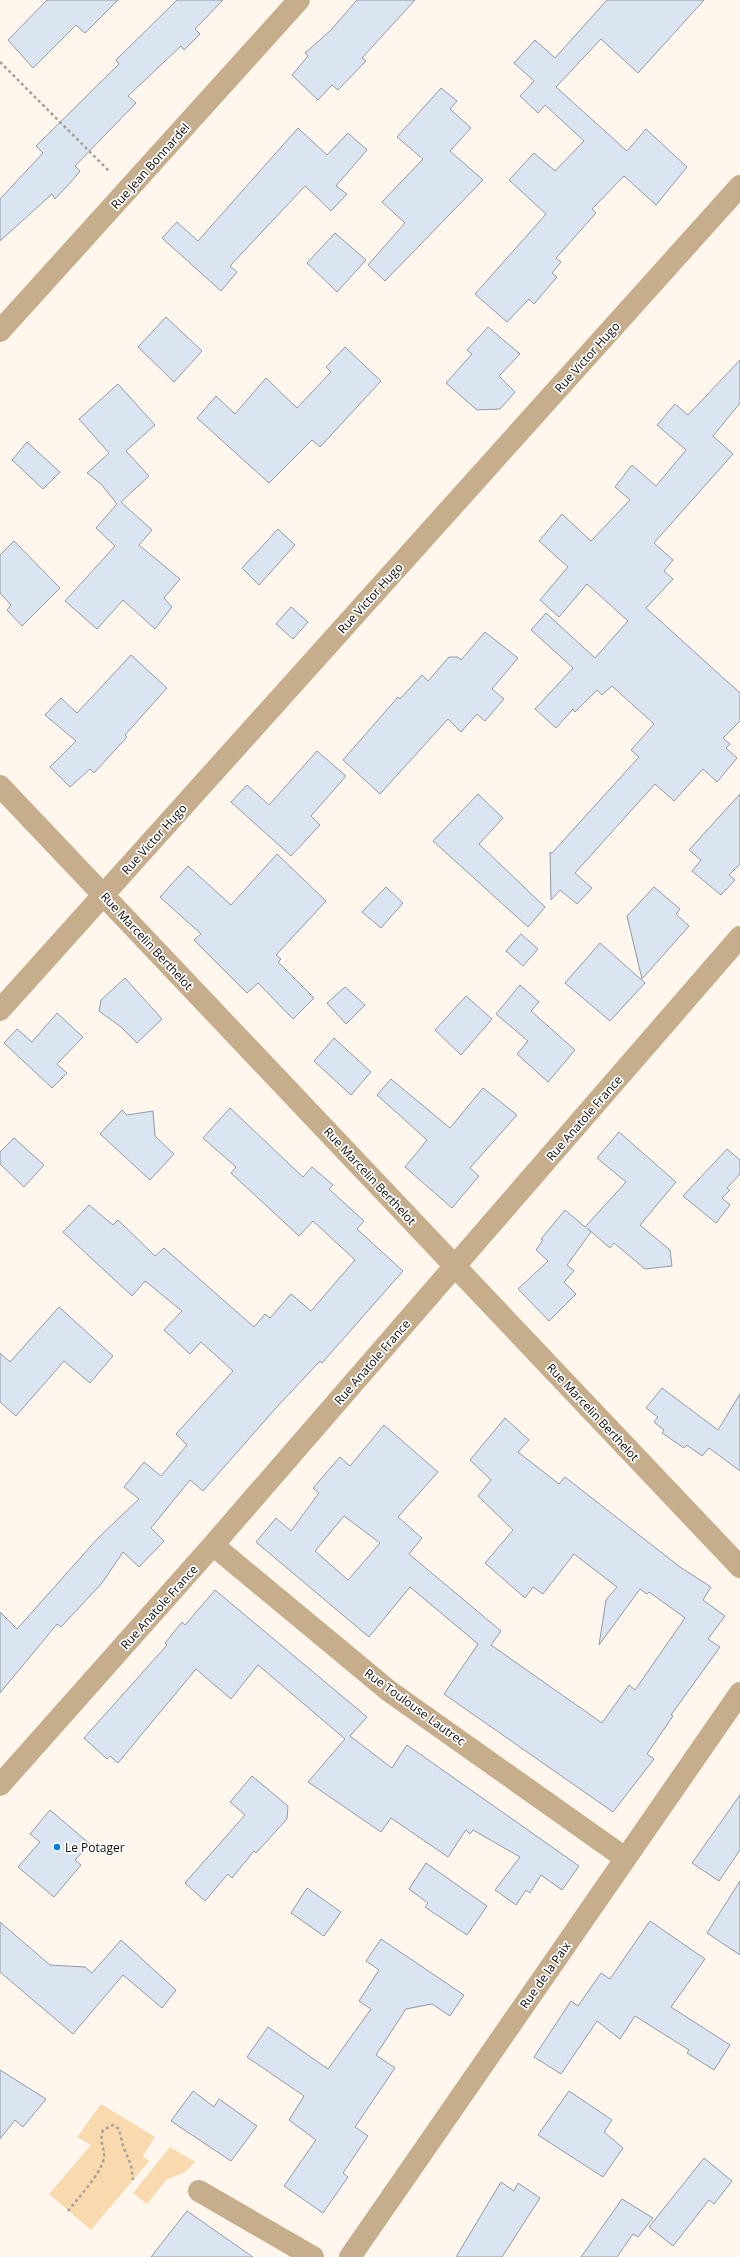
<svg xmlns="http://www.w3.org/2000/svg" width="740" height="2257" font-family="'Open Sans',sans-serif">
	<style>
		.grass { fill: #f9daaf }
		.building { fill: #dbe5f2; stroke: #909aa5; fill-rule: evenodd }
		.lines { fill: none; stroke-linecap: round; stroke-linejoin: round }
		.path { stroke: #a7a099; stroke-width: 2.5; stroke-dasharray: 3 3; stroke-linecap: butt }
		.minor { stroke: #c6ad8b; stroke-width: 22 }
		.poi-dot { fill: #027fe5; stroke: #fff; stroke-width: 1.5 }
		.labels { text-anchor: middle; dominant-baseline: central; stroke-width: 3.5; stroke-linejoin: round; paint-order: stroke }
		.street-label { font-size: 12px; fill: #0f0c08; stroke: #fff }
		.poi-label { font-size: 12px; fill: #0f0c08; stroke: #fff; text-anchor: start }
	</style>
	<rect width="100%" height="100%" fill="#fff7ed"/>
	<path class="grass" d="M 101,2104 L 155,2137 L 143,2156 L 149,2161 L 91,2230 L 49,2194 L 91,2145 L 77,2137 Z
		M 170,2147 L 195,2162 L 185,2172 L 166,2180 L 147,2204 L 133,2193 Z"/>
	<path class="building" d="M 47,0 L 118,0 L 85,33 L 76,25 L 33,68 L 8,40 Z
		M 177,0 L 223,0 L 195,29 L 200,34 L 184,50 L 181,46 L 128,96 L 136,103 L 75,166 L 80,171 L 71,182 L 55,199 L 52,194 L 0,241 L 0,199 L 43,153 L 36,146 L 119,64 L 116,60 Z
		M 357,0 L 415,0 L 362,58 L 366,61 L 338,90 L 332,85 L 318,100 L 292,75 L 308,56 L 305,53 L 331,30 Z
		M 607,0 L 704,0 L 638,73 L 601,39 L 556,87 L 627,151 L 646,129 L 687,167 L 656,205 L 624,176 L 592,209 L 596,213 L 556,258 L 561,262 L 552,273 L 557,277 L 534,304 L 529,299 L 507,322 L 475,294 L 546,214 L 509,180 L 534,153 L 555,171 L 584,141 L 545,105 L 538,113 L 520,96 L 534,81 L 514,63 L 535,40 L 555,58 Z
		M 441,88 L 457,101 L 450,109 L 471,128 L 450,151 L 483,180 L 385,281 L 368,265 L 405,223 L 382,202 L 423,159 L 397,137 Z
		M 298,128 L 327,155 L 348,133 L 367,150 L 336,186 L 347,194 L 331,211 L 305,186 L 230,266 L 237,272 L 221,291 L 162,238 L 177,222 L 198,241 Z
		M 335,233 L 366,260 L 337,292 L 307,263 Z
		M 166,317 L 202,351 L 174,382 L 138,347 Z
		M 488,327 L 520,354 L 499,376 L 515,392 L 500,409 L 477,410 L 446,383 L 472,354 L 467,350 Z
		M 345,347 L 381,381 L 320,447 L 312,440 L 269,483 L 197,418 L 216,396 L 235,414 L 266,378 L 297,408 L 331,372 L 326,367 Z
		M 740,360 L 740,403 L 713,436 L 733,454 L 654,543 L 673,560 L 664,571 L 673,579 L 646,608 L 740,693 L 740,721 L 723,738 L 730,744 L 726,748 L 737,758 L 717,782 L 703,769 L 674,801 L 655,784 L 575,873 L 592,888 L 577,904 L 560,890 L 551,900 L 550,852 L 552,853 L 639,757 L 631,750 L 654,724 L 612,686 L 602,695 L 597,690 L 575,712 L 573,709 L 556,728 L 535,709 L 573,668 L 531,630 L 546,613 L 595,658 L 628,621 L 587,584 L 559,617 L 540,600 L 568,567 L 539,541 L 562,514 L 591,541 L 630,500 L 615,487 L 632,465 L 656,486 L 686,450 L 657,425 L 675,404 L 688,415 Z
		M 118,384 L 155,425 L 126,451 L 149,476 L 121,502 L 152,530 L 139,545 L 180,579 L 164,598 L 172,607 L 155,629 L 123,600 L 97,629 L 65,601 L 115,546 L 96,528 L 117,504 L 101,484 L 87,473 L 109,453 L 79,419 Z
		M 27,442 L 60,472 L 43,489 L 12,460 Z
		M 278,529 L 295,545 L 259,585 L 242,568 Z
		M 14,541 L 60,588 L 22,626 L 7,610 L 11,605 L 0,593 L 0,555 Z
		M 291,607 L 308,622 L 293,639 L 276,624 Z
		M 485,632 L 518,658 L 492,689 L 504,699 L 485,721 L 477,714 L 461,732 L 448,719 L 380,794 L 343,760 L 398,697 L 400,699 L 422,675 L 428,681 L 449,657 L 458,657 L 461,660 Z
		M 131,655 L 167,688 L 125,735 L 127,737 L 94,773 L 90,769 L 70,787 L 50,767 L 76,741 L 45,715 L 61,698 L 77,713 Z
		M 317,751 L 346,776 L 311,816 L 320,825 L 291,856 L 231,802 L 247,785 L 269,805 Z
		M 478,794 L 503,818 L 479,844 L 545,907 L 528,927 L 433,841 Z
		M 740,794 L 740,864 L 729,875 L 735,880 L 721,895 L 692,871 L 701,860 L 689,850 Z
		M 277,854 L 326,901 L 276,955 L 281,959 L 278,962 L 314,998 L 293,1019 L 258,983 L 247,993 L 194,940 L 201,934 L 160,897 L 188,866 L 231,905 Z
		M 386,887 L 403,903 L 381,928 L 362,912 Z
		M 654,887 L 680,909 L 676,914 L 689,926 L 642,979 L 627,916 Z
		M 521,934 L 538,949 L 523,966 L 506,951 Z
		M 600,943 L 645,983 L 610,1021 L 565,983 Z
		M 125,978 L 162,1019 L 137,1043 L 121,1027 L 99,1011 L 101,1000 Z
		M 520,985 L 539,1002 L 531,1011 L 575,1050 L 548,1082 L 517,1054 L 528,1041 L 496,1014 Z
		M 345,987 L 365,1005 L 346,1024 L 327,1003 Z
		M 466,996 L 492,1019 L 461,1055 L 435,1030 Z
		M 57,1013 L 83,1037 L 57,1064 L 67,1073 L 52,1088 L 4,1043 L 17,1029 L 32,1042 Z
		M 334,1038 L 371,1072 L 351,1095 L 314,1061 Z
		M 391,1079 L 450,1128 L 483,1088 L 517,1115 L 470,1168 L 479,1176 L 452,1208 L 405,1167 L 427,1140 L 377,1095 Z
		M 230,1108 L 303,1177 L 312,1167 L 333,1185 L 329,1189 L 364,1221 L 357,1229 L 403,1271 L 322,1363 L 320,1361 L 275,1409 L 203,1491 L 190,1480 L 151,1528 L 164,1541 L 139,1567 L 123,1552 L 102,1583 L 61,1627 L 57,1624 L 0,1693 L 0,1612 L 17,1629 L 98,1538 L 139,1499 L 124,1487 L 144,1462 L 161,1476 L 187,1445 L 176,1434 L 233,1371 L 201,1342 L 190,1354 L 164,1330 L 182,1311 L 145,1281 L 132,1296 L 63,1232 L 89,1205 L 113,1225 L 118,1220 L 155,1256 L 164,1248 L 254,1327 L 265,1314 L 270,1318 L 291,1294 L 311,1311 L 355,1260 L 313,1221 L 299,1236 L 231,1173 L 236,1167 L 203,1138 Z
		M 122,1110 L 127,1115 L 153,1111 L 155,1136 L 174,1154 L 150,1180 L 100,1134 Z
		M 619,1132 L 676,1182 L 640,1225 L 670,1250 L 672,1266 L 645,1269 L 614,1243 L 610,1248 L 587,1228 L 591,1232 L 567,1265 L 574,1271 L 564,1282 L 576,1294 L 549,1321 L 518,1289 L 548,1261 L 536,1250 L 543,1240 L 541,1239 L 565,1210 L 585,1227 L 626,1182 L 597,1158 Z
		M 14,1138 L 44,1165 L 24,1187 L 0,1164 L 0,1152 Z
		M 727,1149 L 740,1160 L 740,1174 L 727,1188 L 730,1190 L 722,1198 L 730,1205 L 716,1223 L 683,1196 Z
		M 59,1307 L 113,1356 L 90,1383 L 64,1361 L 16,1416 L 0,1402 L 0,1353 L 10,1362 Z
		M 662,1388 L 718,1430 L 740,1394 L 740,1471 L 709,1448 L 702,1456 L 687,1445 L 684,1448 L 662,1433 L 664,1430 L 654,1422 L 658,1417 L 646,1408 Z
		M 505,1418 L 529,1440 L 518,1452 L 559,1484 L 565,1477 L 680,1567 L 711,1587 L 703,1600 L 725,1616 L 708,1639 L 720,1647 L 671,1715 L 673,1716 L 647,1754 L 654,1759 L 613,1812 L 444,1694 L 478,1644 L 410,1587 L 369,1637 L 256,1542 L 276,1518 L 291,1531 L 319,1493 L 313,1488 L 340,1457 L 350,1466 L 384,1425 L 438,1472 L 398,1517 L 422,1538 L 409,1554 L 501,1631 L 491,1645 L 602,1723 L 629,1685 L 635,1690 L 685,1618 L 649,1592 L 647,1594 L 640,1589 L 599,1645 L 606,1600 L 617,1587 L 574,1554 L 543,1594 L 533,1587 L 525,1598 L 485,1563 L 513,1530 L 478,1496 L 491,1480 L 470,1460 ZM 344,1516 L 380,1543 L 348,1580 L 315,1551 Z
		M 215,1590 L 367,1717 L 350,1736 L 392,1768 L 407,1745 L 579,1866 L 562,1890 L 541,1875 L 530,1893 L 526,1890 L 516,1905 L 495,1890 L 520,1857 L 473,1830 L 470,1834 L 466,1830 L 448,1857 L 391,1818 L 381,1832 L 308,1782 L 345,1739 L 258,1665 L 231,1699 L 196,1669 L 118,1763 L 110,1756 L 107,1759 L 84,1738 L 167,1645 L 165,1643 L 182,1622 L 185,1625 Z
		M 252,1776 L 288,1806 L 287,1819 L 256,1853 L 254,1851 L 232,1878 L 228,1874 L 205,1901 L 185,1883 L 245,1815 L 230,1802 Z
		M 740,1795 L 740,1850 L 719,1881 L 692,1863 Z
		M 50,1810 L 90,1844 L 75,1860 L 81,1865 L 54,1897 L 18,1867 L 40,1842 L 30,1834 Z
		M 426,1863 L 487,1906 L 467,1935 L 425,1907 L 428,1903 L 409,1889 Z
		M 740,1881 L 740,1955 L 707,1933 Z
		M 307,1888 L 341,1912 L 324,1936 L 291,1913 Z
		M 650,1921 L 705,1959 L 671,2007 L 730,2045 L 714,2070 L 687,2053 L 689,2050 L 635,2016 L 620,2039 L 597,2021 L 561,2074 L 534,2057 L 571,2001 L 578,2006 L 601,1973 L 610,1979 Z
		M 0,1922 L 50,1965 L 85,1967 L 92,1973 L 121,1940 L 176,1990 L 162,2008 L 123,1975 L 73,2034 L 0,1972 Z
		M 381,1939 L 464,1995 L 450,2016 L 432,2004 L 406,2009 L 376,2055 L 395,2068 L 355,2127 L 368,2136 L 343,2173 L 348,2177 L 323,2213 L 284,2186 L 316,2140 L 289,2120 L 304,2096 L 247,2057 L 268,2027 L 328,2069 L 371,2009 L 359,2001 L 379,1970 L 366,1961 Z
		M 0,2070 L 46,2099 L 23,2127 L 15,2120 L 0,2139 Z
		M 193,2091 L 214,2107 L 219,2099 L 257,2126 L 231,2161 L 171,2121 Z
		M 569,2091 L 612,2120 L 604,2132 L 623,2148 L 603,2177 L 538,2135 Z
		M 704,2158 L 732,2181 L 714,2204 L 709,2200 L 673,2246 L 649,2227 Z
		M 501,2182 L 514,2191 L 518,2183 L 540,2198 L 502,2257 L 456,2257 Z
		M 622,2199 L 653,2218 L 638,2237 L 633,2234 L 617,2257 L 581,2257 Z
		M 187,2211 L 253,2257 L 151,2257 Z"/>
	<g class="lines">
		<path class="path" d="M 0,62 L 110,172
			M 68,2211 C 78,2198 101,2174 104,2158 C 105,2148 99,2143 103,2130 L 113,2125 L 119,2129 L 123,2146 L 131,2165 L 133,2180"/>
		<path class="minor" d="M 0,331 L 299,0
			M 0,786 L 740,1567
			M 0,1010 L 740,186
			M 213,1545 L 389,1691 L 625,1858
			M 0,1785 L 213,1545 L 740,937
			M 199,2191 L 313,2257
			M 350,2257 L 740,1693"/>
	</g>
	<circle class="poi-dot" cx="57" cy="1847" r="4"/>
	<g class="labels">
		<g class="street-label">
			<text transform="translate(150 166) rotate(-48)">Rue Jean Bonnardel</text>
			<text transform="translate(587 357) rotate(-48)">Rue Victor Hugo</text>
			<text transform="translate(370 598) rotate(-48)">Rue Victor Hugo</text>
			<text transform="translate(154 839) rotate(-48)">Rue Victor Hugo</text>
			<text transform="translate(147 941) rotate(47)">Rue Marcelin Berthelot</text>
			<text transform="translate(584 1118) rotate(-49)">Rue Anatole France</text>
			<text transform="translate(370 1176) rotate(47)">Rue Marcelin Berthelot</text>
			<text transform="translate(372 1362) rotate(-49)">Rue Anatole France</text>
			<text transform="translate(593 1412) rotate(47)">Rue Marcelin Berthelot</text>
			<text transform="translate(159 1607) rotate(-48)">Rue Anatole France</text>
			<text transform="translate(415 1707) rotate(36)">Rue Toulouse Lautrec</text>
			<text transform="translate(545 1975) rotate(-55)">Rue de la Paix</text>
		</g>
		<g class="poi-label">
			<text x="65" y="1847">Le Potager</text>
		</g>
	</g>
</svg>
